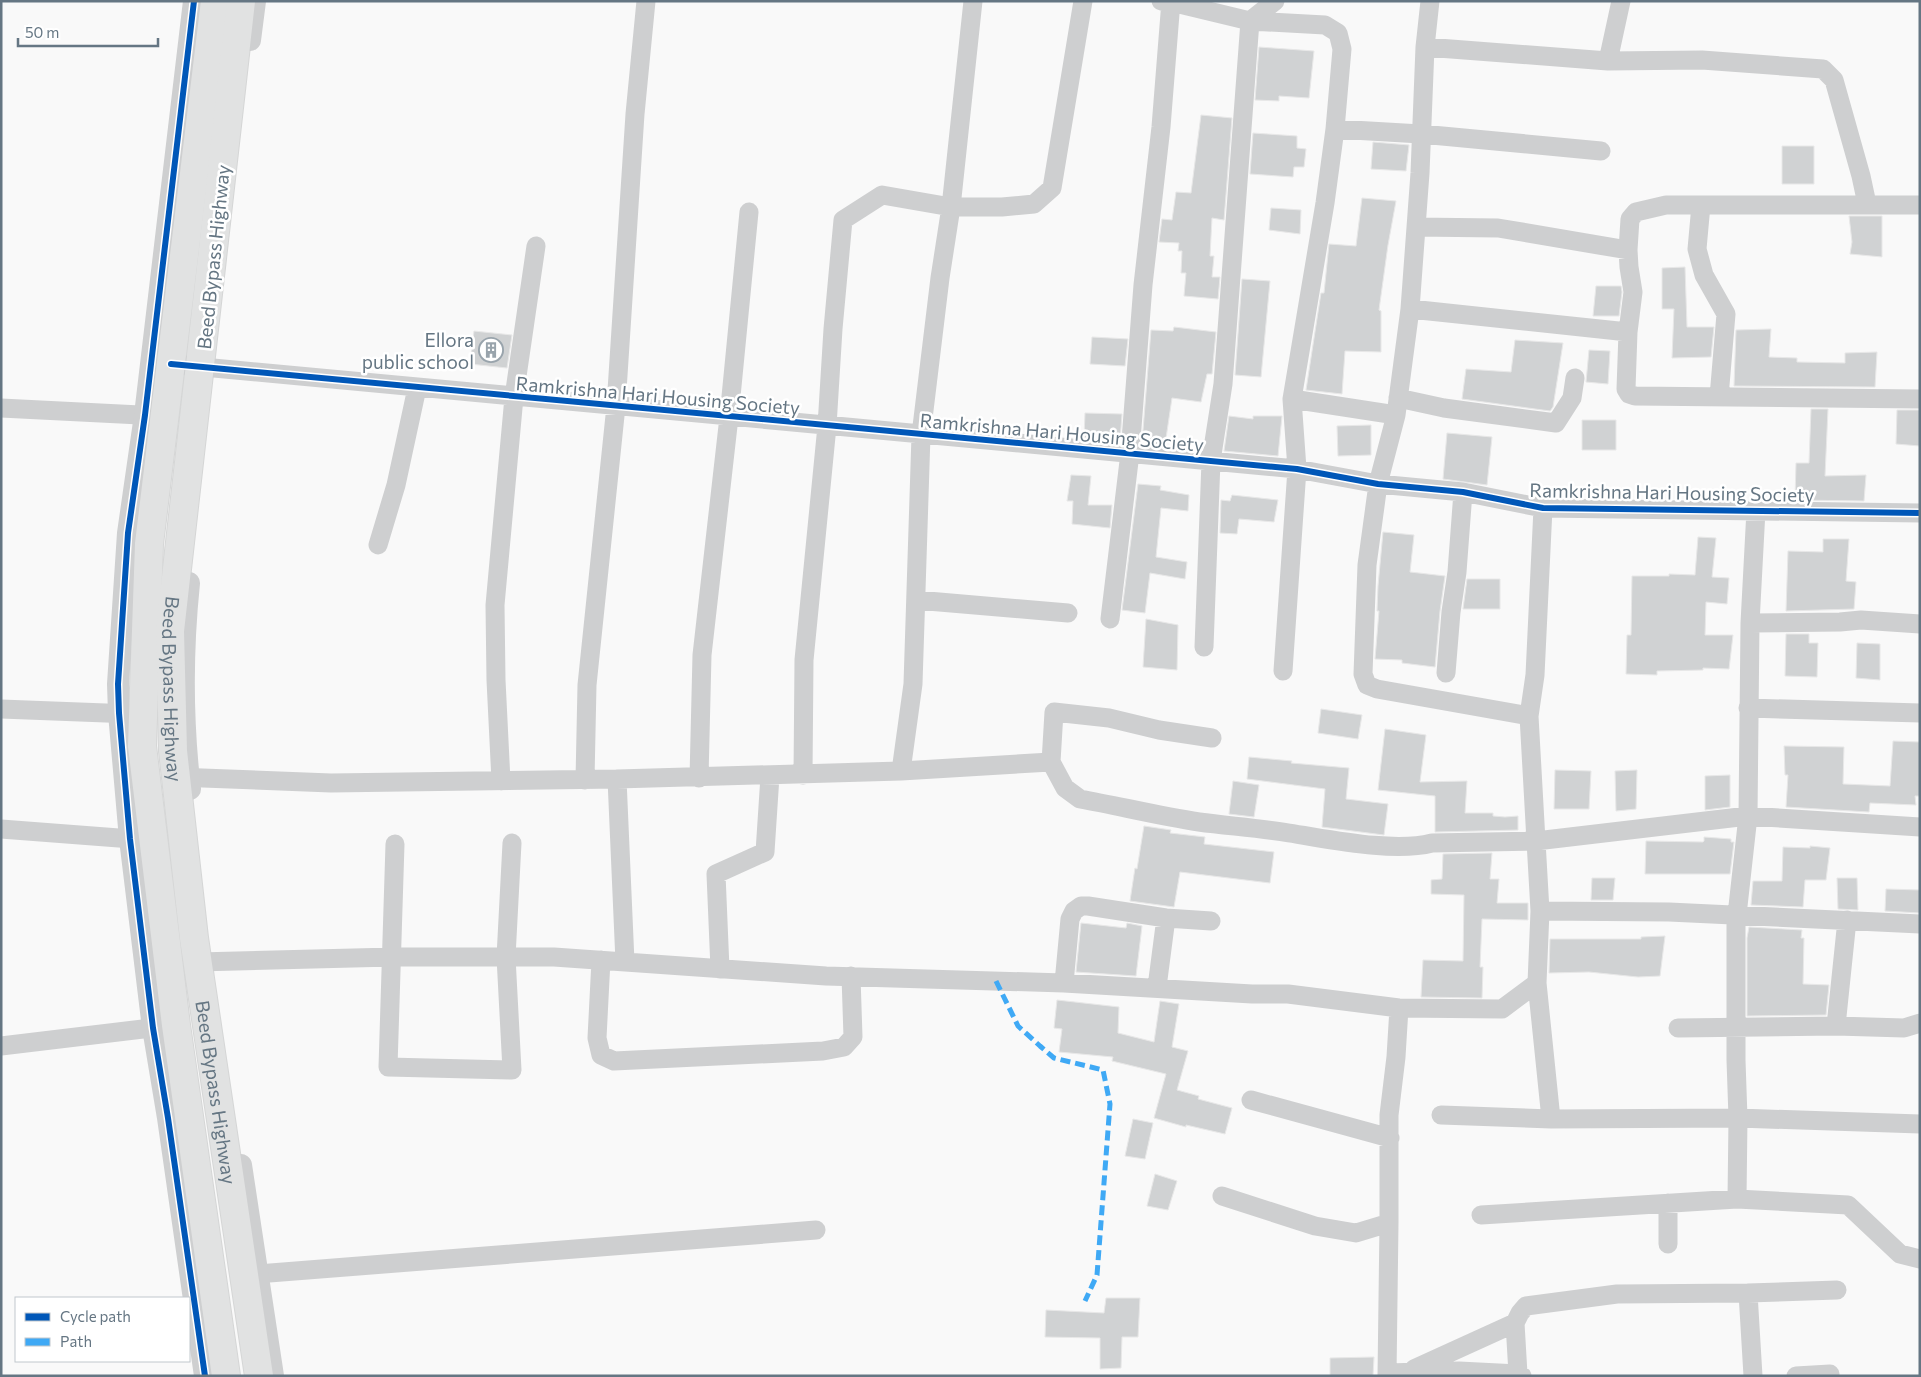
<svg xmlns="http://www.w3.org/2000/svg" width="1921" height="1377" font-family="Commissioner,sans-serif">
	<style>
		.building { fill: #d0d2d3; stroke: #e8e8e8 }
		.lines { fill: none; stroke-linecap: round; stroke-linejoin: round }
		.trunk-casing { stroke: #d5d6d6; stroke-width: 30 }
		.minor { stroke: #cecfd0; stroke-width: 19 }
		.tertiary { stroke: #cecfd0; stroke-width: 22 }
		.trunk { stroke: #e1e2e2; stroke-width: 28 }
		.quiet { stroke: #3fa9f5; stroke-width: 5; stroke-dasharray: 10 5; stroke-linecap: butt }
		.cycleway-casing { stroke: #fff; stroke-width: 9 }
		.cycleway { stroke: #0057b8; stroke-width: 6 }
		.labels { text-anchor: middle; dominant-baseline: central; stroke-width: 5; stroke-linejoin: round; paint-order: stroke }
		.street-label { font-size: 19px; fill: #657683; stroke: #fff }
		.poi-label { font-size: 19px; fill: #657683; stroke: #fff; text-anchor: end }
	</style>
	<rect width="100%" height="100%" fill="#f9f9f9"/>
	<path class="building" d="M 1259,47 L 1314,51 L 1309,98 L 1279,96 L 1279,101 L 1255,100 Z
		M 1201,115 L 1232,118 L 1224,220 L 1212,218 L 1210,256 L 1214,256 L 1212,277 L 1220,277 L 1218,299 L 1184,296 L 1186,273 L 1181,273 L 1182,251 L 1178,251 L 1179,243 L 1159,242 L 1162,219 L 1172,220 L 1176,192 L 1191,193 Z
		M 1253,133 L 1297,136 L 1297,148 L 1306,149 L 1304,167 L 1294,167 L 1293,177 L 1250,174 Z
		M 1373,142 L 1409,145 L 1406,171 L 1371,169 Z
		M 1782,146 L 1814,146 L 1814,184 L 1782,184 Z
		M 1362,198 L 1396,201 L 1388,245 L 1379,310 L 1381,311 L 1381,352 L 1345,351 L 1342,394 L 1306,390 L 1321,293 L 1324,293 L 1329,244 L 1356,246 Z
		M 1271,208 L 1301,210 L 1300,234 L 1269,230 Z
		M 1849,216 L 1882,216 L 1882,257 L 1850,254 L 1852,242 Z
		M 1685,267 L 1687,327 L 1714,327 L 1711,357 L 1672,358 L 1674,309 L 1662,309 L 1662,268 Z
		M 1242,279 L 1270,281 L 1261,377 L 1235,375 Z
		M 1596,286 L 1621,286 L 1622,292 L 1619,316 L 1593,316 Z
		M 1174,327 L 1216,332 L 1212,374 L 1207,374 L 1201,402 L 1172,398 L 1165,445 L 1142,443 L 1151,330 L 1173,331 Z
		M 1771,329 L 1769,357 L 1797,358 L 1797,362 L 1845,363 L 1845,353 L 1877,352 L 1875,387 L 1734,386 L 1736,330 Z
		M 474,331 L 512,335 L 507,368 L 470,364 Z
		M 1092,337 L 1128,339 L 1125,366 L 1090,364 Z
		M 1515,340 L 1563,343 L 1553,407 L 1550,411 L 1462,399 L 1466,369 L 1511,372 Z
		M 1589,350 L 1610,351 L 1608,384 L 1586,382 Z
		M 1811,409 L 1828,409 L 1825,476 L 1866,475 L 1864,501 L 1795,500 L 1796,463 L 1809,463 Z
		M 1897,410 L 1920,410 L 1920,446 L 1896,444 Z
		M 1085,413 L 1122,414 L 1120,441 L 1084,438 Z
		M 1229,416 L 1253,419 L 1253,416 L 1282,416 L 1278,456 L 1224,451 Z
		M 1582,420 L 1616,420 L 1616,450 L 1582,450 Z
		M 1371,425 L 1371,455 L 1338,456 L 1337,426 Z
		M 1447,433 L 1492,437 L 1487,485 L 1443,479 Z
		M 1071,475 L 1091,476 L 1088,505 L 1112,505 L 1110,528 L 1072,524 L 1073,501 L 1067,501 Z
		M 1138,484 L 1161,486 L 1160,490 L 1189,495 L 1188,511 L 1161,508 L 1156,557 L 1187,562 L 1185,579 L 1150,573 L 1145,613 L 1122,610 Z
		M 1232,495 L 1278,500 L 1274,522 L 1239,519 L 1237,534 L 1220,533 L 1221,500 L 1230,501 Z
		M 1383,532 L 1414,535 L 1410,572 L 1445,576 L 1440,611 L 1435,667 L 1402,663 L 1402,660 L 1375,659 L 1379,611 L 1377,611 L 1378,586 Z
		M 1698,537 L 1716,538 L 1712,577 L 1729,578 L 1727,604 L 1706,602 L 1705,635 L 1733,635 L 1729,669 L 1703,668 L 1703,670 L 1657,671 L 1657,675 L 1626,674 L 1627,635 L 1631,635 L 1632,576 L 1669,576 L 1669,574 L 1695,575 Z
		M 1823,539 L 1849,539 L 1846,581 L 1856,582 L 1854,609 L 1786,611 L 1788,551 L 1823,552 Z
		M 1467,579 L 1500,579 L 1500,609 L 1463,609 Z
		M 1146,619 L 1178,625 L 1177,670 L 1143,667 Z
		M 1786,634 L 1809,634 L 1809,643 L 1818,643 L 1817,677 L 1785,676 Z
		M 1857,643 L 1880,644 L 1880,680 L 1856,678 Z
		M 1321,709 L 1362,715 L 1358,739 L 1318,733 Z
		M 1385,729 L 1426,735 L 1420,782 L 1467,781 L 1465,813 L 1493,813 L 1493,816 L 1505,817 L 1518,816 L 1518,830 L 1435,832 L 1435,796 L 1378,790 Z
		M 1893,741 L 1920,742 L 1920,796 L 1915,796 L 1916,805 L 1870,803 L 1869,812 L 1786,807 L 1788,775 L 1785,775 L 1784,746 L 1844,747 L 1843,784 L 1890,786 Z
		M 1249,757 L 1292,761 L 1291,763 L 1349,768 L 1346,799 L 1388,804 L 1384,835 L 1322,827 L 1325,789 L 1247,779 Z
		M 1555,770 L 1591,771 L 1589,809 L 1554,809 Z
		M 1637,770 L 1636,809 L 1616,811 L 1615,771 Z
		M 1730,775 L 1730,807 L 1705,810 L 1705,776 Z
		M 1233,781 L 1259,785 L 1254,817 L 1229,814 Z
		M 1144,826 L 1171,830 L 1170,833 L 1205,837 L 1204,844 L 1274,852 L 1270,883 L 1180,872 L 1174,907 L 1130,901 L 1135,868 L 1137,869 Z
		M 1704,837 L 1731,839 L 1731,842 L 1734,842 L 1730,874 L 1645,874 L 1646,841 L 1703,842 L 1704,841 Z
		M 1810,846 L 1830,848 L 1826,880 L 1805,880 L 1803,907 L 1751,905 L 1753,881 L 1782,881 L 1783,847 L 1810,848 Z
		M 1492,853 L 1490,879 L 1499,879 L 1497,903 L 1528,903 L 1528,920 L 1482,919 L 1480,967 L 1483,967 L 1482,998 L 1421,997 L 1423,960 L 1463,961 L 1464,895 L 1431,894 L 1431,880 L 1442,879 L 1443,854 Z
		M 1592,878 L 1615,878 L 1613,900 L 1591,900 Z
		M 1837,878 L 1857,878 L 1858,910 L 1838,909 Z
		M 1886,889 L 1920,890 L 1920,913 L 1885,911 Z
		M 1081,923 L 1126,928 L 1127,923 L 1142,926 L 1136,976 L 1076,972 Z
		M 1749,927 L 1802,930 L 1801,938 L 1804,938 L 1803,984 L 1829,985 L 1826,1015 L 1747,1016 L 1747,938 Z
		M 1665,936 L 1660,976 L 1638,977 L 1589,972 L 1549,973 L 1550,939 L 1641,939 L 1641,937 Z
		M 1057,1000 L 1119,1007 L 1118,1033 L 1154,1042 L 1160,1001 L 1179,1004 L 1172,1047 L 1188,1051 L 1177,1090 L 1199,1096 L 1198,1099 L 1232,1108 L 1225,1134 L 1186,1125 L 1186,1127 L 1154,1118 L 1166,1074 L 1112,1061 L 1113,1057 L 1059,1052 L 1062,1029 L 1054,1028 Z
		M 1133,1119 L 1153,1123 L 1145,1159 L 1125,1156 Z
		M 1155,1174 L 1177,1181 L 1168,1210 L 1147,1206 Z
		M 1106,1298 L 1140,1298 L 1138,1337 L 1122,1337 L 1121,1368 L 1100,1369 L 1100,1338 L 1045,1337 L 1046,1310 L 1104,1313 Z
		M 1374,1357 L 1373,1376 L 1330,1376 L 1330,1358 Z"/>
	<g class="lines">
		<defs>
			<g id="trunk">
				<path d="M 215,1 L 149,544 L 142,746 L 176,1025 L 226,1376"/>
				<path id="s1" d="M 241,1 L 170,631 L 173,751 L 194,938 L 259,1376"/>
			</g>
		</defs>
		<use href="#trunk" class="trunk-casing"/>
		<path class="minor" d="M 1161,1 L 1171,2 L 1250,21 L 1325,25 L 1338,33 L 1342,49 L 1335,129 L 1325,203 L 1292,399 L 1297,469 L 1283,671
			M 1430,1 L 1425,47 L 1420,173 L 1410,309 L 1396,415 L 1378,484 L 1367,565 L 1363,674 L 1367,685 L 1377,689 L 1529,716
			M 1425,47 L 1608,61 L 1702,60 L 1823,69 L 1834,80 L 1861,176 L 1867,204
			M 1608,61 L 1621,1
			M 1335,129 L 1421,134 L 1601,151
			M 1701,205 L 1697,249 L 1704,275 L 1726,314 L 1719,397
			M 1416,227 L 1498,228 L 1628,250 L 1630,219 L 1636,212 L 1666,205 L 1920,205
			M 1410,309 L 1628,332 L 1626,389 L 1629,394 L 1635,396 L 1920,399
			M 1628,332 L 1633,292 L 1629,267 L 1628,250
			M 171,364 L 1297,469 L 1378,484 L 1463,492 L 1543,508 L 1920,513
			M 1398,398 L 1444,408 L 1556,423 L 1572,398 L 1575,378
			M 1292,399 L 1396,415
			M 1,408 L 160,416
			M 378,545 L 396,485 L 417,388
			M 916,600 L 1068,613
			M 1110,619 L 1130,453 L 1143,285 L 1161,127 L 1171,1
			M 1750,623 L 1840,622 L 1861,620 L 1920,624
			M 1204,647 L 1211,461 L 1223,384 L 1250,21 L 1275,1
			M 1446,673 L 1451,612 L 1457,572 L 1463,492
			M 1748,708 L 1920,713
			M 1,709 L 132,714
			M 1051,762 L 1065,788 L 1080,799 C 1119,806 1159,816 1199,822 C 1229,826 1259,828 1289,833 C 1329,839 1393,853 1432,843 L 1536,841 L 1529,716 L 1535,675 L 1543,508
			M 901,771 L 913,684 L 921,435 L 940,278 L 951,207 L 973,1
			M 803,775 L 804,660 L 827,426 L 833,329 L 843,220 L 882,195 L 951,207 L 1002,207 L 1034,204 L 1052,188 L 1083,1
			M 176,777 L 331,783 L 617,779 L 901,771 L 1051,762 L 1054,712 L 1109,718 L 1159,730 L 1212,738
			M 699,778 L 702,655 L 729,417 L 749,212
			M 617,779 L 625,962
			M 585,780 L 587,685 L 616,406 L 635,114 L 646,1
			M 501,781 L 496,680 L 495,605 L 514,397 L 536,246
			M 1,829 L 145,840
			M 395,844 L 388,1067 L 512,1070 L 506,957 L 512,843
			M 1540,911 L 1669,912 L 1920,924
			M 601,960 L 597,1038 L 601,1055 L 614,1061 L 823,1051 L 844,1047 L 853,1037 L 851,976
			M 198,962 L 393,957 L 554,957 L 826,976 L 1064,983 L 1252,994 L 1288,994 L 1399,1008 L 1502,1009 L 1537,983
			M 720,969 L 716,874 L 765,852 L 770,776
			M 1064,983 L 1070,919 L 1074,911 L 1081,906 L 1088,906 L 1166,918 L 1211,921
			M 1157,987 L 1166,918
			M 1836,1026 L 1847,920
			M 1678,1028 L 1836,1026 L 1904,1028 L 1920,1023
			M 1,1046 L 168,1026
			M 1251,1100 L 1390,1138
			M 1441,1115 L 1551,1119 L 1738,1118 L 1736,1060 L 1736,924 L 1748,816 L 1750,623 L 1756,510
			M 1551,1119 L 1537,983 L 1540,911 L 1536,841 L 1748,816 L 1920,827
			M 1222,1196 L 1315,1226 L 1356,1233 L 1389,1223 L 1387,1376
			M 1737,1199 L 1848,1205 L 1900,1254 L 1920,1259
			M 1481,1215 L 1737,1199 L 1738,1118 L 1920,1124
			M 1389,1223 L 1389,1115 L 1396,1057 L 1399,1008
			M 1668,1244 L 1668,1203
			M 245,1275 L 816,1230
			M 1748,1293 L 1837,1290
			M 1414,1369 L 1515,1323
			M 1387,1373 L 1459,1371 L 1518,1374
			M 1522,1376 L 1518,1374 L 1515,1323 L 1520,1313 L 1526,1306 L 1617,1294 L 1748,1293 L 1753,1376
			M 1796,1376 L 1830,1374"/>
		<path class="tertiary" d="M 194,1 L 145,415 L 128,533 L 118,684 L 119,713 L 130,839 L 153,1028 L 168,1118 L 205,1376
			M 250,40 L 255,1
			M 189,583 C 182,651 182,721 190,789
			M 241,1165 L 273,1376"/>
		<use href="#trunk" class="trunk"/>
		<path class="quiet" d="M 996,981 L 1018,1026 L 1040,1046 L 1054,1058 L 1103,1070 L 1110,1104 L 1097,1275 L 1085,1301"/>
		<defs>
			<path id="cycleway" d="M 194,1 L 145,415 L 128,533 L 118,684 L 119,713 L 130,839 L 153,1028 L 168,1118 L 205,1376
				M 171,364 L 1297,469 L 1378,484 L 1463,492 L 1543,508 L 1920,513"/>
		</defs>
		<use href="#cycleway" class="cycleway-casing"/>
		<use href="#cycleway" class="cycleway"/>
	</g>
	<defs>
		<symbol id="building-ring" viewBox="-11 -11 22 22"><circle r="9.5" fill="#fff" stroke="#99a4ac" stroke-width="1.5"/><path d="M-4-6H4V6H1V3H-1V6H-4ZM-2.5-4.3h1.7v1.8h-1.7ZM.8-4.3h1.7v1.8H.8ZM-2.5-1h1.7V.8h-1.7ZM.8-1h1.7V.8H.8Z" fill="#99a4ac"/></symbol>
	</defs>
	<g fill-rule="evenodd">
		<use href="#building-ring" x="477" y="336" width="28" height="28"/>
	</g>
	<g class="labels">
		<g class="street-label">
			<text transform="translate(213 257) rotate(-84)">Beed Bypass Highway</text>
			<text transform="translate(658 395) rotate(5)">Ramkrishna Hari Housing Society</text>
			<text transform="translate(1062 432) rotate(5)">Ramkrishna Hari Housing Society</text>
			<text transform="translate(1672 492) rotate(1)">Ramkrishna Hari Housing Society</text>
			<text stroke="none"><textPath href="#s1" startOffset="692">Beed Bypass Highway</textPath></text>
			<text stroke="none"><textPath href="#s1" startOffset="1098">Beed Bypass Highway</textPath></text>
		</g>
		<g class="poi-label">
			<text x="474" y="339">Ellora<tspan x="474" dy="22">public school</tspan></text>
		</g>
	</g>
	<rect width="1921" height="1377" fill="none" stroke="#657683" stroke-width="5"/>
	<rect x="15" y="1297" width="175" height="65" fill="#ffffff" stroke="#c1c8cd"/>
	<rect x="25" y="1313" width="25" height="8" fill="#0057b8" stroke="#c1c8cd"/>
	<text x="60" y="1322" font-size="15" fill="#657683">Cycle path</text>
	<rect x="25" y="1338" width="25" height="8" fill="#3fa9f5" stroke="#c1c8cd"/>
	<text x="60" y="1347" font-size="15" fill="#657683">Path</text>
	<path d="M18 38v8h140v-8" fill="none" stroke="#657683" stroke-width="2.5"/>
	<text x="25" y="38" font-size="15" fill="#657683" stroke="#ffffff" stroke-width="4" paint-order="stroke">50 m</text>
</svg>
